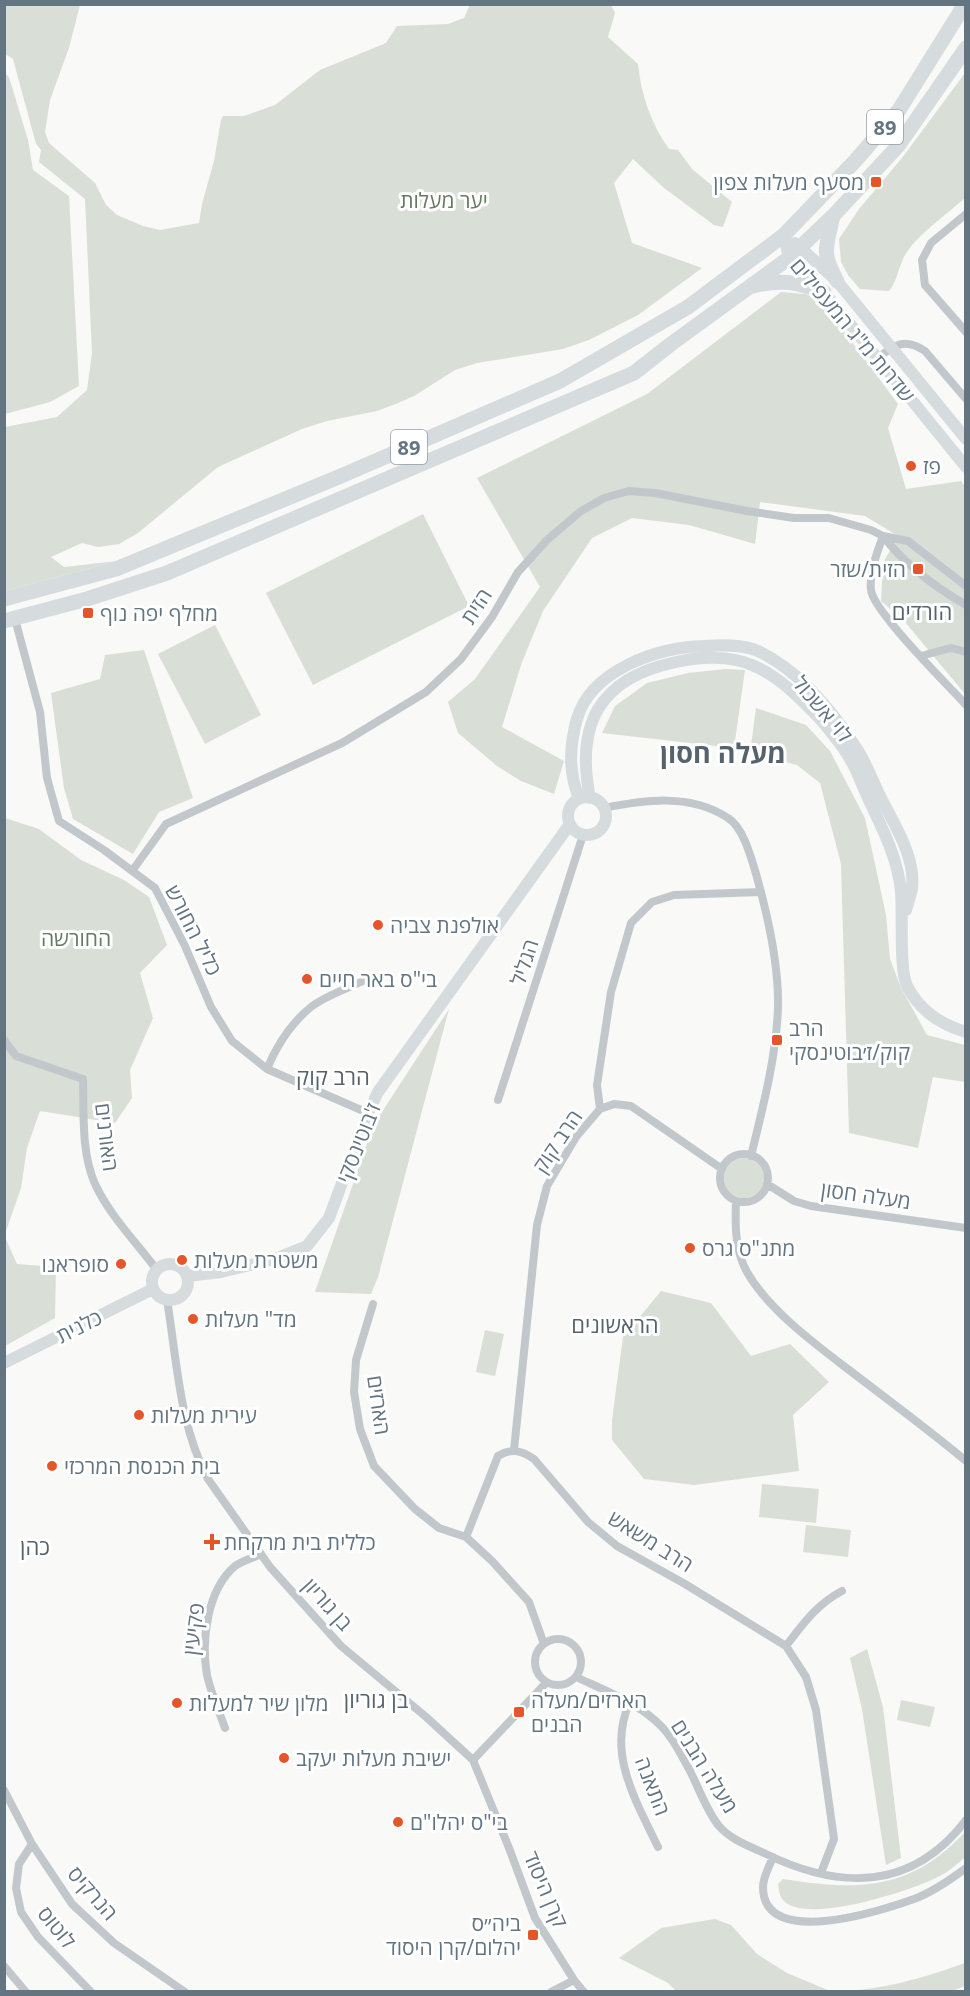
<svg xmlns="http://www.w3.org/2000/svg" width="970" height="1996" font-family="'Open Sans','Noto Sans Hebrew',sans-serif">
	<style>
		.green { fill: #d9ded6 }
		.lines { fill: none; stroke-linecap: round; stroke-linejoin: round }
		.street { stroke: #c2c7cb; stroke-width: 8 }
		.secondary { stroke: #d6dbde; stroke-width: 12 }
		.highway { stroke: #d6dbde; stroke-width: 15 }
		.poi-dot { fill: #e6542a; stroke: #fff; stroke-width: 2 }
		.labels { text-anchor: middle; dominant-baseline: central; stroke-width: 6; stroke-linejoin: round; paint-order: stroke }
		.shield { fill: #fff; stroke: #929ea8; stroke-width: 1.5 }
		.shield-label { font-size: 20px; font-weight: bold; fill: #647582 }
		.poi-label { font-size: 21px; fill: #647582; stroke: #fff; text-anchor: start }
		.park-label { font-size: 21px; fill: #677a63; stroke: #fff }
		.street-label { font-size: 21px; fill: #647582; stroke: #fff }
		.neighbourhood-label { font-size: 22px; fill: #56636d; stroke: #fff }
		.district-label { font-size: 27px; font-weight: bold; fill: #56636d; stroke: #fff }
	</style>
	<rect width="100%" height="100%" fill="#f9f9f7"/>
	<path class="green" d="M 5,5 L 80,5 L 69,48 L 50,100 L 45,132 L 49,143 L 95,183 L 106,205 L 117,215 L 143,226 L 160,230 L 199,223 L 202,204 L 214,161 L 221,120 L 223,116 L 244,116 L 275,105 L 320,70 L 386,43 L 397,26 L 448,24 L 464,18 L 470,5 L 611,5 L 615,13 L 608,37 L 638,64 C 641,94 651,124 669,149 L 678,150 L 692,169 L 732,202 L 723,227 L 714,225 L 664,188 L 633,159 L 614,183 L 632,243 L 702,268 L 638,315 L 589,340 L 563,349 L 477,363 L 455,370 L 414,396 L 398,403 L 377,411 L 327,421 L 302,429 L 218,467 L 138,533 L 119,544 L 98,547 L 82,543 L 51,557 L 64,567 L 117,561 L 5,591 L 5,427 L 57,417 L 87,390 L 92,353 L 85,199 L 39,162 L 41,150 L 36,144 L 13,59 L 5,54 Z
		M 4,72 L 9,77 L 28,140 L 33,170 L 69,196 L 79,386 L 50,402 L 5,414 Z
		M 965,73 L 965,198 C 949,212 921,233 909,249 C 898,263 899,279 889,291 L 860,289 L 848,275 L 841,262 L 839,239 L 859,209 L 902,158 Z
		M 781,292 L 805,294 L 821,300 L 898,404 L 888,428 L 906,489 L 961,481 L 965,487 L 965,694 L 905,622 L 881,601 L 883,563 L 898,536 L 865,516 L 760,502 L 755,544 L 689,525 L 632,518 L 592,538 L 543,611 L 522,662 L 502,727 L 564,761 L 554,794 L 521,781 L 497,766 L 458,733 L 448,702 L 475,679 L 540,587 L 477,478 L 647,394 Z
		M 423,514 L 469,606 L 313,685 L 266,593 Z
		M 215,625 L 261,715 L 205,744 L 158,654 Z
		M 144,650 L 193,798 L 159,812 L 133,854 L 73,819 L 64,788 L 51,693 L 100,679 L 105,655 Z
		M 726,669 L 745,670 L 734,748 L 602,733 L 615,706 L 647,683 L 688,673 Z
		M 756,708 L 806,725 L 830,751 L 865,818 L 886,915 L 890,959 L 901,988 L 927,1035 L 965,1045 L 965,1082 L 933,1077 L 918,1148 L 849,1133 L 841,864 L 820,783 L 797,765 L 750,753 Z
		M 5,818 L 39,829 L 81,860 L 124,880 L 149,897 L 167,945 L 140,973 L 153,1018 L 130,1070 L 132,1098 L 115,1123 L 40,1111 L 27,1148 L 21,1188 L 5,1234 Z
		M 449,1009 L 378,1277 L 371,1294 L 315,1292 L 374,1124 Z
		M724 1178a20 20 0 1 1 40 0a20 20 0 1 1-40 0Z
		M 5,1237 L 17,1264 L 56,1267 L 55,1318 L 5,1346 Z
		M 661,1291 L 711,1303 L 751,1356 L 790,1344 L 829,1382 L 793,1415 L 799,1471 L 694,1485 L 644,1479 L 612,1440 L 612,1420 L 623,1337 Z
		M 485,1330 L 504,1334 L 495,1376 L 476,1372 Z
		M 762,1484 L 819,1489 L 816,1523 L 759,1517 Z
		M 806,1525 L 851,1530 L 848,1557 L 803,1552 Z
		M 867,1649 L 883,1707 L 901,1858 L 886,1865 L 862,1709 L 850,1658 Z
		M 901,1700 L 935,1707 L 930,1727 L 897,1720 Z
		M 965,1832 L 965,1857 C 958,1864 949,1871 940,1876 C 913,1890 808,1925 784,1901 C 779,1897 779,1889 778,1884 L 783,1879 C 858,1891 910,1891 965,1832 Z
		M 715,1919 L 731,1925 L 757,1954 L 787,1973 L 830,1991 L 676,1991 L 668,1983 L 619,1958 L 661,1928 Z
		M 965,1963 L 965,1986 L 952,1991 L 835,1991 C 880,1991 923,1978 965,1963 Z"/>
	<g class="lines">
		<path class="street" d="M 966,214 L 931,243 L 922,260 L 925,285 L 966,332
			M 878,358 C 895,344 905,338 925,351 L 966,399
			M 883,536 C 877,553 869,572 871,590 C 873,611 948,685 966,705
			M 883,536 C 905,565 935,587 966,605
			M 15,619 L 40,712 L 47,778 L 59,821 L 104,850 L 155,888 L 185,946 L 211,1007 L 232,1041 L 267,1069 L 368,1113
			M 921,656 L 951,648 L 966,652
			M 604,808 C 645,800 690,793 728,818 C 743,827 751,857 756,874 C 768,916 779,964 778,1008 C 776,1058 763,1107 751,1156
			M 132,871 L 166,824 L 342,743 L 426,692 L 461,659 L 492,617 L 518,572 L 547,540 L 581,511 L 604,498 L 629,491 L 655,493 L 747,511 L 794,518 L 829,518 L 871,530 L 883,536 L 908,541 L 966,586
			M 4,1040 L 16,1056 L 83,1079 C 84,1113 81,1152 95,1184 C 110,1216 136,1242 157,1270
			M 267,1069 C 277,1045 290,1024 311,1007 C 325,996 346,989 363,981
			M 498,1100 L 583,835
			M 600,1109 L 597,1085 L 611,992 L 631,923 L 652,902 L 674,895 L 761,892
			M720 1178a24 24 0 1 1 48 0a24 24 0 1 1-48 0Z
			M 767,1184 L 794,1201 L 811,1206 L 966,1228
			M 736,1201 C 735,1225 735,1251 747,1272 C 769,1311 819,1347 853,1373 C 891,1402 929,1430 966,1461
			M 167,1300 C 177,1360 179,1425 208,1479 L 270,1567 L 341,1646 L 425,1716 L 473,1760 L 509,1848 L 535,1918 L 574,1980 L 584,1992
			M 373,1304 L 356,1360 L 354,1392 L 360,1429 L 374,1466 L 415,1509 L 439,1528 L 466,1537
			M 514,1450 L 537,1225 L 547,1186 L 576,1137 L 600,1109 L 614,1104 L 631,1106 L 722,1169
			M535 1662a23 23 0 1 1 46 0a23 23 0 1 1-46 0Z
			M 544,1644 L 529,1602 L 492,1561 L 466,1537 L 498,1456 C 511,1448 521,1450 534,1459 L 588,1522 L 617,1546 L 685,1584 L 786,1646 L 806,1677 L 816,1710 L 834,1839 L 821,1873
			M 786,1646 C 803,1624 817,1604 842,1591
			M 576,1677 C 606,1691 639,1703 662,1727 C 674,1739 681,1755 689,1769 C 698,1786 707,1812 719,1826 C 731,1840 749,1846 766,1854 C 840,1890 912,1891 966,1820
			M 630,1702 C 606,1752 636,1801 658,1847
			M 225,1728 C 219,1711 211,1693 207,1675 C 201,1640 207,1590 235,1566 C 242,1561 253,1558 261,1554
			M 473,1760 L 546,1683
			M 4,1790 L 32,1844 L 72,1904 L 114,1943 L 185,1992
			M 32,1844 L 19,1864 L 16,1888 L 21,1912 L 38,1937 L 91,1992
			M 773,1857 C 769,1867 763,1877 763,1887 C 763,1950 883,1910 914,1899 C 933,1892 950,1880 966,1868
			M 4,1966 L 26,1992
			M 551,1992 L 574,1980"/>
		<path class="secondary" d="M 784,235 L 789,258 L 824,292 L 966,467
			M 795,243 L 837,281 L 966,439
			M568 816a19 19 0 1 1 38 0a19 19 0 1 1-38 0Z
			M 590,798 C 575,723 600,678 676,662 C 699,657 729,655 752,665 C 779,676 802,700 822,721 C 831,732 842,745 849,757 C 857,770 862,785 868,798 C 882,828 898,858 901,892 C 903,914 899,969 907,986 C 920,1011 940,1024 966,1032
			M 579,799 C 571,778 569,759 573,737 C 574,731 575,725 577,719 C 591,670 658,647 703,646 C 720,645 743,644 758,651 C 800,671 832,710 857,749 C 866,763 872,779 879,794 C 892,821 916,856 912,888 C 911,895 908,903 906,910
			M152 1282a18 18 0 1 1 36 0a18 18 0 1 1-36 0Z
			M 188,1276 L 221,1272 L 275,1259 L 307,1246 L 329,1218 L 368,1113 L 378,1092 L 570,824
			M 4,1363 L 153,1289"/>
		<path class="highway" d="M 833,216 C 826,248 821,252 837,281
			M 753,286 C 782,279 797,282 824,292
			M 4,599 L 116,569 L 341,476 L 560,381 L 688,307 L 784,235 L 856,160 L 899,110 L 965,4
			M 4,621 L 87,599 L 167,573 L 634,373 L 671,344 L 789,258 L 833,216 L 898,146 L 966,48"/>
	</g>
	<g class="poi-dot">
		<rect x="870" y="176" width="12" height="12" rx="3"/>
		<circle cx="911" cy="466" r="6"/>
		<rect x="912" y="563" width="12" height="12" rx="3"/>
		<rect x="82" y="607" width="12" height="12" rx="3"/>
		<circle cx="378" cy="925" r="6"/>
		<circle cx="307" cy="979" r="6"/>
		<rect x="771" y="1034" width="12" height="12" rx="3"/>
		<circle cx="690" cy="1248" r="6"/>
		<circle cx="182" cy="1260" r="6"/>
		<circle cx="121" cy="1264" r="6"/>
		<circle cx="193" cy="1319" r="6"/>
		<circle cx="139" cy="1415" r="6"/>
		<circle cx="52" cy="1466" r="6"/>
		<path d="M209 1533h6v6h6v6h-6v6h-6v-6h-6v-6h6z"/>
		<circle cx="177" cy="1703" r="6"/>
		<rect x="513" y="1706" width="12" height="12" rx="3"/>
		<circle cx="284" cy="1758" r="6"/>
		<circle cx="398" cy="1822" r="6"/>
		<rect x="527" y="1929" width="12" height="12" rx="3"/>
	</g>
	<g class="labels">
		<g class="shield">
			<rect x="867" y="110" width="36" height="34" rx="4.5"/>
			<rect x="391" y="430" width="36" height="34" rx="4.5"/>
		</g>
		<g class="shield-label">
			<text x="885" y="127">89</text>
			<text x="409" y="447">89</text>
		</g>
		<g class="poi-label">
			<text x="864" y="182" text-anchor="end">מסעף מעלות צפון</text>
			<text x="923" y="466">פז</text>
			<text x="906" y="569" text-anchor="end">הזית/שזר</text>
			<text x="100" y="613">מחלף יפה נוף</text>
			<text x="390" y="925">אולפנת צביה</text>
			<text x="319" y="979">בי"ס באר חיים</text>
			<text x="789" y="1028">הרב<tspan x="789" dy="24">קוק/ז׳בוטינסקי</tspan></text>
			<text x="702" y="1248">מתנ"ס גרס</text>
			<text x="194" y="1260">משטרת מעלות</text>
			<text x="109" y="1264" text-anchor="end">סופראנו</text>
			<text x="205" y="1319">מד" מעלות</text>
			<text x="151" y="1415">עירית מעלות</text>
			<text x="64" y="1466">בית הכנסת המרכזי</text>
			<text x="224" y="1542">כללית בית מרקחת</text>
			<text x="531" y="1700">הארזים/מעלה<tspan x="531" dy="24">הבנים</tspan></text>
			<text x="189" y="1703">מלון שיר למעלות</text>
			<text x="296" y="1758">ישיבת מעלות יעקב</text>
			<text x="410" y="1822">בי"ס יהלו"ם</text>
			<text x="521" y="1923" text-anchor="end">ביה״ס<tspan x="521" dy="24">יהלום/קרן היסוד</tspan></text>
		</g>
		<g class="park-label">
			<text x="444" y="200">יער מעלות</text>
			<text x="76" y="938">החורשה</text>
		</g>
		<g class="street-label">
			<text transform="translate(853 330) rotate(50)">שדרות מ"ג המעפילים</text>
			<text transform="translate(476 606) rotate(-57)">הזית</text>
			<text transform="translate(823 709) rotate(50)">לוי אשכול</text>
			<text transform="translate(194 930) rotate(63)">כליל החורש</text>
			<text transform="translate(524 962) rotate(-72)">הגליל</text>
			<text transform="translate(107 1137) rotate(83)">האורנים</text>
			<text transform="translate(557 1141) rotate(-56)">הרב קוק</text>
			<text transform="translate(358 1143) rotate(-68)">ז'בוטינסקי</text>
			<text transform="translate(866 1195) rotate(8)">מעלה חסון</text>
			<text transform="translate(79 1326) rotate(-27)">כלנית</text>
			<text transform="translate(379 1405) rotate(82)">הארזים</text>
			<text transform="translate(651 1541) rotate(32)">הרב משאש</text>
			<text transform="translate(328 1604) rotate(48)">בן גוריון</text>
			<text transform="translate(193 1629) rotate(-83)">פקיעין</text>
			<text transform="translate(705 1766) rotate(58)">מעלה הבנים</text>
			<text transform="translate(653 1786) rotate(69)">התאנה</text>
			<text transform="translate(546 1889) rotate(67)">קרן היסוד</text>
			<text transform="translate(93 1893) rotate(49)">הנרקיס</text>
			<text transform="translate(57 1927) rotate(51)">לוטוס</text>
		</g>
		<g class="neighbourhood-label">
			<text x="922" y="611">הורדים</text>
			<text x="333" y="1076">הרב קוק</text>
			<text x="615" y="1324">הראשונים</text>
			<text x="35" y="1546">כהן</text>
			<text x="376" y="1699">בן גוריון</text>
		</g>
		<g class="district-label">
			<text x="723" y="752">מעלה חסון</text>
		</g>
	</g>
	<rect width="970" height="1996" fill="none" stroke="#647582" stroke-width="12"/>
</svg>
